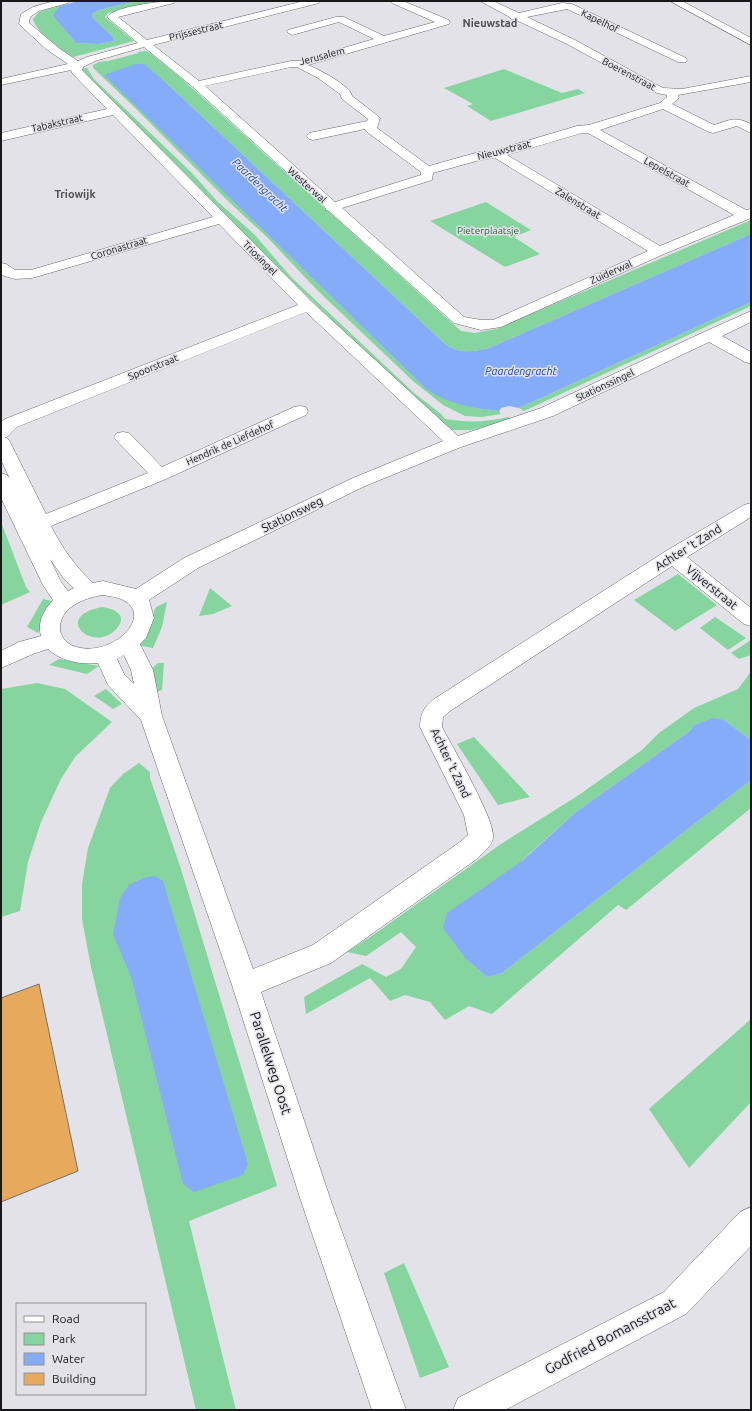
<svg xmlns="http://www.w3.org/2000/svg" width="752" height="1411" font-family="Ubuntu,sans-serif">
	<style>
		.green { fill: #86d59f }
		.water { fill: #85acf9 }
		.building { fill: #e7aa5c; stroke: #74716c }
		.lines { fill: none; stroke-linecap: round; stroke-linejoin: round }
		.minor-casing { stroke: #68696e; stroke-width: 1 }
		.minor { fill: #fff; fill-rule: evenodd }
		.labels { text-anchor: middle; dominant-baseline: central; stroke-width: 3; stroke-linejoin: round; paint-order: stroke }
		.far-street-label { font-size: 10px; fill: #18181a; stroke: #e2e2e8 }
		.far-park-label { font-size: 10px; fill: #26633d; stroke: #e2e2e8 }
		.far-neighbourhood-label { font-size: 11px; font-weight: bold; fill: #4e4e53; stroke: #e2e2e8 }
		.far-water-label { font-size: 11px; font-style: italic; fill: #1f479e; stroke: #e2e2e8 }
		.street-label { font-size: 12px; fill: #18181a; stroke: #e2e2e8 }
		.near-street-label { font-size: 14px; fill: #18181a; stroke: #e2e2e8 }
	</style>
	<rect width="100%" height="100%" fill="#e2e2e8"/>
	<path class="green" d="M 137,1 L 147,1 L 152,4 L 108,13 L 105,17 L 134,41 L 73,57 C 62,55 35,30 33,19 L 39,12 L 66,4 L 60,6 L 58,22 L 76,43 L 99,44 L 114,41 L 113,37 L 93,18 L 92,14 L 99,10 Z
		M 145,51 L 149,52 L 181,78 L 461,331 L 475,333 L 496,329 L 751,220 L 751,234 L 489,348 C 472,352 460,354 445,344 L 163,80 L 142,64 L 105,75 L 424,387 L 478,408 L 499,411 L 501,414 L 482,417 L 465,416 L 443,405 L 413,381 L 317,290 L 267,237 L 230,203 L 131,104 L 93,68 L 93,65 L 99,62 L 108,61 L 139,53 L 137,52 Z
		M 81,68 L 87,68 L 94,79 L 191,172 L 217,201 L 255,235 L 291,277 L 413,392 L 441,414 L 445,419 C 470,423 484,422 509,417 L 512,420 L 472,430 L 446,430 L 258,249 L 84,74 Z
		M 504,69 L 562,93 L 578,89 L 585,93 L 491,121 L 467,106 L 473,104 L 444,88 Z
		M 486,202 L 531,230 L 514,237 L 540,254 L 505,267 L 430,221 Z
		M 751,302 L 751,306 L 524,411 L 519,408 Z
		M 1,522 L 26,587 L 30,592 L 1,605 Z
		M 678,574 L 717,605 L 675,631 L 634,600 Z
		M 210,588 L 232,606 L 213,614 L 199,616 Z
		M 43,599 L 52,601 L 38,633 L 27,627 Z
		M 167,602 L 162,627 L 153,648 L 138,645 L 156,607 Z
		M 102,607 C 112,608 128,614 118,627 C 95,656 50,617 102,607 Z
		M 715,617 L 746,638 L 728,650 L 700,628 Z
		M 751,640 L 751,655 L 739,659 L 731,653 Z
		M 59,659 L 99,666 L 87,674 L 49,665 Z
		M 158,663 L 164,663 L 162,690 L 156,692 L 150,670 Z
		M 750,673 L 751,673 L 751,740 L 724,720 L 693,726 L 690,731 L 576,812 L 529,854 L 522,861 L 466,959 L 487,977 L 502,973 L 751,780 L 751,808 L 626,910 L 618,905 L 492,1014 L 469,1006 L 445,1020 L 430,1002 L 405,995 L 390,1001 L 370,978 L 306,1014 L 304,997 L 362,964 L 386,977 L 401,969 L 416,947 L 401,932 L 366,956 L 347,952 L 376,933 L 501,844 L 579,795 L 642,750 L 659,733 L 694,708 L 738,689 Z
		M 37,683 L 65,689 L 112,722 L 75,757 L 61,779 L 41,822 L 28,862 L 20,911 L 1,917 L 1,689 Z
		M 106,689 L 122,704 L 113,709 L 94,696 Z
		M 474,737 L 530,797 L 498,805 L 457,744 Z
		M 139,763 L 150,772 L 150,778 L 181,869 L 277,1186 L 189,1221 L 236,1410 L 196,1410 L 91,967 L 82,919 L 82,884 L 88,848 L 110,788 L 123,774 Z
		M 751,1019 L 751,1102 L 689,1168 L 649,1109 Z
		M 404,1263 L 449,1367 L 420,1378 L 384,1273 Z"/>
	<path class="water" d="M 79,1 L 137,1 L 99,10 L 92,14 L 93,18 L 113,37 L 114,41 L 99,44 L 76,43 L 58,22 L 53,15 L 60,6 Z
		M 135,64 L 144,64 L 163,80 L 445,344 C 460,354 472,352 489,348 L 751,234 L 751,302 L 519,408 L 509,406 L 501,408 L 499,411 C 473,408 445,404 424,387 L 104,75 Z
		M 713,718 L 724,720 L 751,740 L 751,780 L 502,973 L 487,977 L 466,959 L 443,928 L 447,913 L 522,861 L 576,812 L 690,731 L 693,726 Z
		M 154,876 L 163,881 L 248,1164 L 243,1175 L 194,1192 L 183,1184 L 131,977 L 113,934 L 120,898 L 129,885 L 143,878 Z"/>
	<path class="building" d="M 39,984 L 78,1171 L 1,1202 L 1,998 Z"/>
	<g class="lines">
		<defs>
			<path id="minor" d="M 54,1 L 70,1 L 68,3 L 39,11 L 30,17 L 29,23 L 60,49 L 78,61 L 87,57 L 138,43 L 107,17 C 115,6 162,1 176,1 L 174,3 L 118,17 L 147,40 L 304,1 L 321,1 L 319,3 L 153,45 L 199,81 L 291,61 L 299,61 L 374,39 L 339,22 L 292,35 L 287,32 L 288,30 L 336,17 L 344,17 L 384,36 L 435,22 L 392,3 L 390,1 L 403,1 L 449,20 L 450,22 L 449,24 L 308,65 C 318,69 351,86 352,96 L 378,116 L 380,118 L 377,128 L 429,166 L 479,152 L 489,152 L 577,126 L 589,125 L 660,103 L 667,97 L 667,95 L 657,93 L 567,44 L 516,20 L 511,19 L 510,17 L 480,1 L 493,1 L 519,13 L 562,3 L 572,4 L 686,58 L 687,60 L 686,62 L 678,62 L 567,9 L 527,17 L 575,40 L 663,88 L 682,89 L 751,76 L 751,82 L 678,95 L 679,98 L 672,104 L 714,125 C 730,120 735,116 751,124 L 751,133 L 737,126 L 713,133 L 709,132 L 663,109 L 600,130 L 746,210 L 751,209 L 751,218 L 664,254 L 501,327 L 481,330 L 454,323 L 329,211 L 326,210 L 325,207 L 193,87 L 144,47 L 95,61 L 83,67 L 82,70 L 313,303 L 458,436 L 541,408 L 704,332 L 751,311 L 751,322 L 722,336 L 751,352 L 751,364 L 745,362 L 709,342 L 553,416 L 461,447 L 365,486 L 198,568 L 149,600 L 154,618 L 146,638 L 140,644 L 153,670 L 162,716 L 253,969 L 313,945 L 460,842 L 468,835 L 464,815 L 420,727 C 421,712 423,709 434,699 L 666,551 L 744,505 L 751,503 L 751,517 L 687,557 L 751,608 L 751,626 L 744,624 L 672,566 L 450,711 L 443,717 L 442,727 C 452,746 496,821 493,838 C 492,846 483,852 478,858 L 331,963 L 261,992 L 332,1204 L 406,1410 L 372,1410 L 302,1204 L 232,985 L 141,720 L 108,685 L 98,663 C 82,665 60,661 48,649 L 33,654 L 1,668 L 1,651 L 19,642 L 41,636 C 37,622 44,610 53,600 L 43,585 L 1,498 L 1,473 L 7,475 L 10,479 L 1,460 L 1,422 L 5,419 L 298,305 L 219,224 L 32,278 L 15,279 L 1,275 L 1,263 L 6,264 L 15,270 L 31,270 L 213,217 L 113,115 L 1,141 L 1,133 L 107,109 L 72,73 L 71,70 L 1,85 L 1,79 L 68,64 L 46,49 L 19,24 L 21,14 L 33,7 ZM 291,67 L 297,67 L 318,78 L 340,94 L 342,99 L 368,119 L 367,121 L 309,133 L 307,136 L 309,139 L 313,140 L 365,129 L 367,132 L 421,172 L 421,175 L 335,202 L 205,86 ZM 582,133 L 588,133 L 734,215 L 660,246 L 507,155 ZM 495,158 L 648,251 L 493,320 L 481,320 L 464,317 L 342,208 L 432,180 L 433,173 L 480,160 ZM 306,312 L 443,441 L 353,478 L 184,558 L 136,589 L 103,581 L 93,583 C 75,566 62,548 51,526 L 166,479 L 306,415 L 308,411 L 306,407 L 300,406 L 294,407 L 162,467 L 129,433 L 123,432 L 117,433 L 114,437 L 117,441 L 148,473 L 46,514 L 10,442 L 7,438 L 4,437 L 7,437 L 17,427 ZM 50,559 L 65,580 L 74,588 L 68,591 L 61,582 ZM 103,595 C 109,596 116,597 121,599 C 158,615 109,662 71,645 C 65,642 61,636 60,630 C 59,607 84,598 103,595 ZM 124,655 L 131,670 L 134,684 L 124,674 L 117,659 Z
				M 670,1 L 682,1 L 751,38 L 751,45 Z
				M 751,1207 L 751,1246 L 686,1314 L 505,1410 L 453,1410 L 458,1398 L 664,1292 L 740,1212 Z"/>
		</defs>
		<use href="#minor" class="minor-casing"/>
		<use href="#minor" class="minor"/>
	</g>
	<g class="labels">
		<g class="far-street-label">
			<text transform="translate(600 21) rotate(26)">Kapelhof</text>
			<text transform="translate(196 31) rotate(-14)">Prijssestraat</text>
			<text transform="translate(322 56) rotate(-15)">Jerusalem</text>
			<text transform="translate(629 74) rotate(28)">Boerenstraat</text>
			<text transform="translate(57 123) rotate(-13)">Tabakstraat</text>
			<text transform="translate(504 150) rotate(-14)">Nieuwstraat</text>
			<text transform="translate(667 172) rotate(29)">Lepelstraat</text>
			<text transform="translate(307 185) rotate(42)">Westerwal</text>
			<text transform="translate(578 203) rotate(31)">Zalenstraat</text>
			<text transform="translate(119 248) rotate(-17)">Coronastraat</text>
			<text transform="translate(260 258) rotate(45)">Triosingel</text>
			<text transform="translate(611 272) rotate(-24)">Zuiderwal</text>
			<text transform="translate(153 367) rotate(-22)">Spoorstraat</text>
			<text transform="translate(605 385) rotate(-25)">Stationssingel</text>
			<text transform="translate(230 443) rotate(-24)">Hendrik de Liefdehof</text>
		</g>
		<g class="far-park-label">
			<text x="488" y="230">Pieterplaatsje</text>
		</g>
		<g class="far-neighbourhood-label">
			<text x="490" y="23">Nieuwstad</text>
			<text x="75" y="194">Triowijk</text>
		</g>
		<g class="far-water-label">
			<text transform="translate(260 185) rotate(44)">Paardengracht</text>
			<text x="521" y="371">Paardengracht</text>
		</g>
		<g class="street-label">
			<text transform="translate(292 514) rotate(-26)">Stationsweg</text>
			<text transform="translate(688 547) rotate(-32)">Achter 't Zand</text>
			<text transform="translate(712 587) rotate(39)">Vijverstraat</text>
			<text transform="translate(451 763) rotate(64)">Achter 't Zand</text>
		</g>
		<g class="near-street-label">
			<text transform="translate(271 1063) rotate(72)">Parallelweg Oost</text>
			<text transform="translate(610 1336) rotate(-28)">Godfried Bomansstraat</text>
		</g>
	</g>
	<rect width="752" height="1411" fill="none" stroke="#18181a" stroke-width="4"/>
	<rect x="16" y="1303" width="130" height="92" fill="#e2e2e8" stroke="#919196"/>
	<rect x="24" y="1316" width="20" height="6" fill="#ffffff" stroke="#919196"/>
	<text x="52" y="1323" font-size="12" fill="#18181a">Road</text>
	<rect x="24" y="1333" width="20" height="12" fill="#86d59f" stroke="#919196"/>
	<text x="52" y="1343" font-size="12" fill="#18181a">Park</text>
	<rect x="24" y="1353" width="20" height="12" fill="#85acf9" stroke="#919196"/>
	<text x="52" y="1363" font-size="12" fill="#18181a">Water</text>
	<rect x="24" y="1373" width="20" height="12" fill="#e7aa5c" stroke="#919196"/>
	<text x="52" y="1383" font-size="12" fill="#18181a">Building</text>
</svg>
